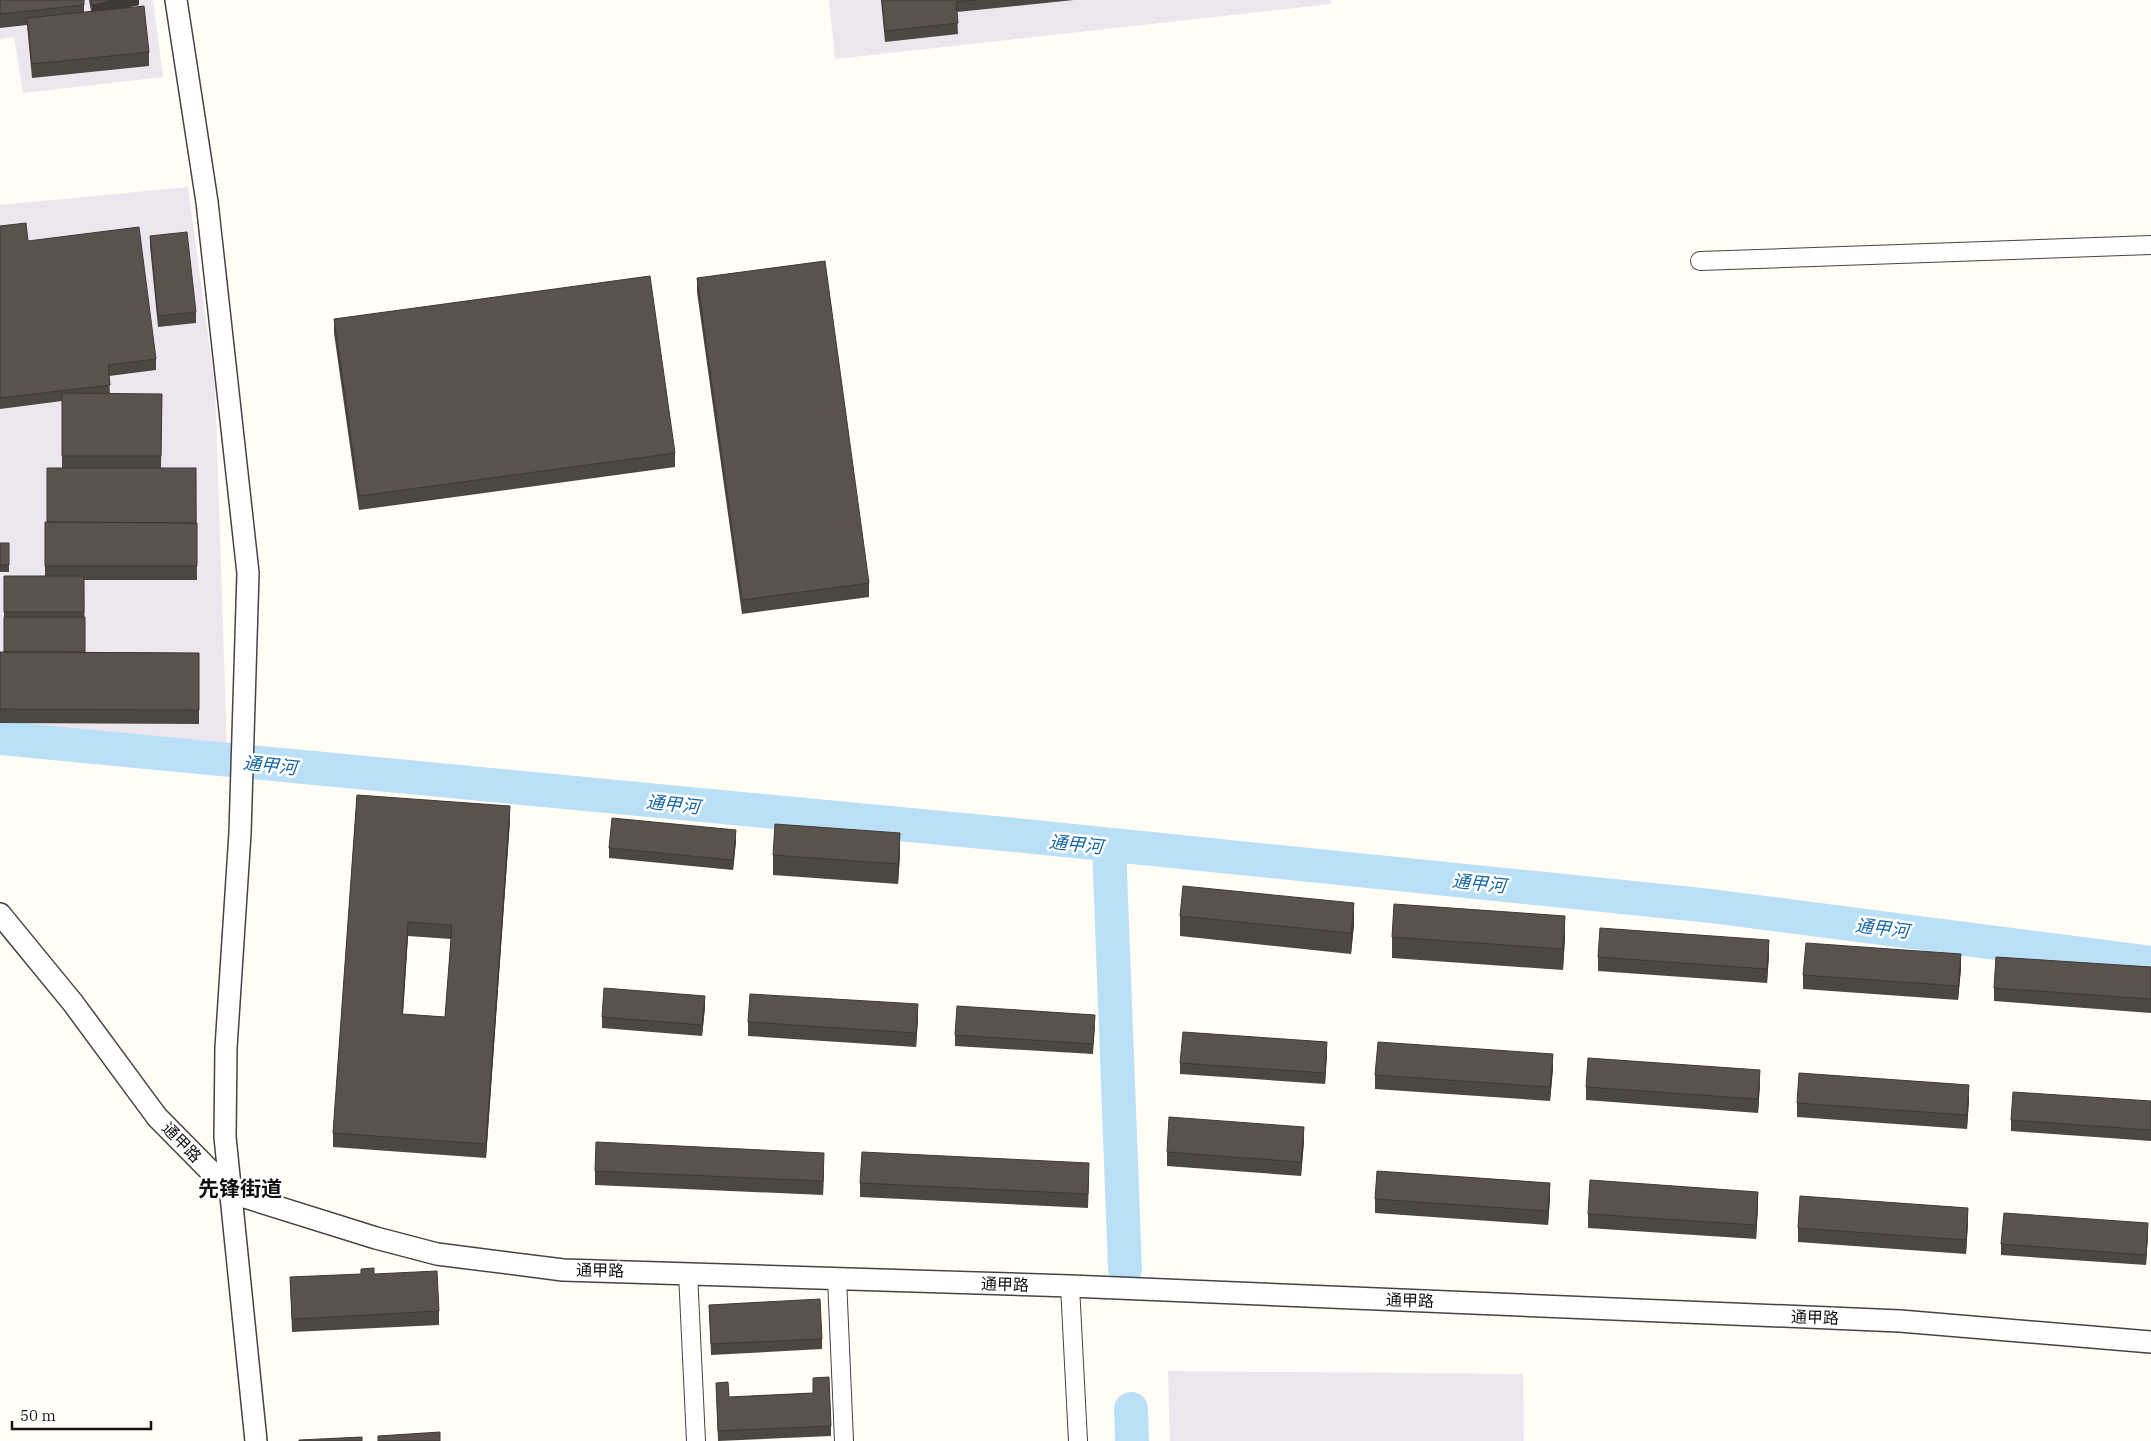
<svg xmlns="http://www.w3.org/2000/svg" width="2151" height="1441" font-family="'IBM Plex Serif','Noto Sans SC',serif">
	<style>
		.industrial { fill: #eee6ef }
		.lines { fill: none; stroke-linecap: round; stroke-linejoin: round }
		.river { stroke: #b9e0f7; stroke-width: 34 }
		.minor-casing { stroke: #444; stroke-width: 20 }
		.tertiary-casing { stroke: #444; stroke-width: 24 }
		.minor { stroke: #fff; stroke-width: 18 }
		.tertiary { stroke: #fff; stroke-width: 21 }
		.wall { fill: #4d4742; fill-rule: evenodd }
		.shaded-wall { fill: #3f3936 }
		.building { fill: #5a524d; stroke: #3f3936; fill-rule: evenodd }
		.labels { text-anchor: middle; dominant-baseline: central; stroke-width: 5; stroke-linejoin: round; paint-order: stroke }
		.street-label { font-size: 16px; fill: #111; stroke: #fff }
		.water-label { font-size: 18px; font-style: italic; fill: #1768a6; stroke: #fff }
		.district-label { font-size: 21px; font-weight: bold; fill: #111; stroke: #fff }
	</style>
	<rect width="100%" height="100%" fill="#fffdf5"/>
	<path class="industrial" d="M 0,0 L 153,0 L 163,77 L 23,93 L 14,37 L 0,39 Z
		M 829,0 L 1331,0 L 1331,4 L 835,59 Z
		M 188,187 L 215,387 L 227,748 L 0,731 L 0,205 Z
		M 1168,1371 L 1523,1374 L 1524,1441 L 1170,1441 Z"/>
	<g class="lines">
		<path class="river" d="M 0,738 L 1015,835 L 1711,906 L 2151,963
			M 1109,845 L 1125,1269
			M 1131,1409 L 1132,1441"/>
		<defs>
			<path id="minor" d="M 1700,261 L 2151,245
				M 688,1273 L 696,1441
				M 837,1278 L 844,1441
				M 1070,1286 L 1078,1441"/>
			<path id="tertiary" d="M 176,0 L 207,202 L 248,573 L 240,833 L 226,1048 L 225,1137 L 256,1441
				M 0,914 L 73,1003 L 157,1117 L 232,1193 L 376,1238 L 437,1254 L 563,1270 L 1070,1286 L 1900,1321 L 2151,1342"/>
		</defs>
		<use href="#minor" class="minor-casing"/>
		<use href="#tertiary" class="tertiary-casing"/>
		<use href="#minor" class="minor"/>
		<use href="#tertiary" class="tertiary"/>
	</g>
	<path class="wall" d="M 0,0 L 84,5 L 84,12 L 91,11 L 89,0 L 139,0 L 139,5 L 130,7 L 149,52 L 149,66 L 32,78 L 27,25 L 0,28 Z
		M 881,0 L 1074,0 L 957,12 L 958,34 L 885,42 Z
		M 0,226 L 28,241 L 156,359 L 156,370 L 109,376 L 110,394 L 162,394 L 161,468 L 196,468 L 197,580 L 84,580 L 85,652 L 199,653 L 199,724 L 0,723 L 0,652 L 4,652 L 4,576 L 45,576 L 45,522 L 47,522 L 62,468 L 62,401 L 0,409 Z
		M 150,236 L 196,312 L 196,323 L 158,327 L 150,246 Z
		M 697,278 L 869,583 L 869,597 L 742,614 L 697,292 Z
		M 334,319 L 675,453 L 675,467 L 359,510 L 334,333 Z
		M 0,543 L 9,543 L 9,572 L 0,572 Z
		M 357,795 L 510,820 L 486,1158 L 333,1147 L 333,1133 ZM 408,936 L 451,939 L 445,1017 L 403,1014 Z
		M 736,841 L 733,870 L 609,858 L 609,848 Z
		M 900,854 L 898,884 L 773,875 L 773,855 Z
		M 1180,916 L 1354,924 L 1351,954 L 1180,936 Z
		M 1565,936 L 1563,970 L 1392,958 L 1392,937 Z
		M 1769,954 L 1767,983 L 1598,971 L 1598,957 Z
		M 2151,967 L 2151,1013 L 1994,1001 L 1994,988 Z
		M 1961,968 L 1958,1000 L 1803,989 L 1803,975 Z
		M 705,1007 L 702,1036 L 602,1028 L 602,1017 Z
		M 918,1018 L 916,1047 L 748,1036 L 748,1022 Z
		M 1095,1025 L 1093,1054 L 955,1046 L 955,1035 Z
		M 1327,1053 L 1325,1084 L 1180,1074 L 1180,1063 Z
		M 1553,1068 L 1550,1101 L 1375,1089 L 1375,1075 Z
		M 1760,1083 L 1758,1113 L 1586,1100 L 1586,1087 Z
		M 1969,1099 L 1967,1129 L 1797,1117 L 1797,1103 Z
		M 2151,1101 L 2151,1141 L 2011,1131 L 2011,1120 Z
		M 1304,1141 L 1301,1176 L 1167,1166 L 1167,1152 Z
		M 824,1166 L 823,1195 L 595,1185 L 595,1171 Z
		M 1089,1177 L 1088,1208 L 860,1197 L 860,1183 Z
		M 1550,1197 L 1548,1225 L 1375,1213 L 1375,1199 Z
		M 1758,1206 L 1756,1239 L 1588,1228 L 1588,1214 Z
		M 1968,1222 L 1966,1254 L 1798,1242 L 1798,1228 Z
		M 2148,1233 L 2146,1265 L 2001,1255 L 2001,1244 Z
		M 374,1274 L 439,1311 L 439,1325 L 292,1332 L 290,1277 Z
		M 709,1305 L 822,1339 L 822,1349 L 711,1355 Z
		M 813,1378 L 831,1426 L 831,1436 L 718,1441 L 716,1383 L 729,1397 L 813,1393 Z"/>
	<path class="shaded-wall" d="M 114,0 L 139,0 L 139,5 L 92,15 L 92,5 Z
		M 510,806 L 510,820 L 486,1158 L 486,1144 Z
		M 736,830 L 736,841 L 733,870 L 733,860 Z
		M 900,833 L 900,854 L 898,884 L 898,864 Z
		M 1354,903 L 1354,924 L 1351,954 L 1351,933 Z
		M 1565,916 L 1565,936 L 1563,970 L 1563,949 Z
		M 408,922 L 408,936 L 402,1028 L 402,1014 Z
		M 1769,940 L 1769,954 L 1767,983 L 1767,969 Z
		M 1961,954 L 1961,968 L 1958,1000 L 1958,986 Z
		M 705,996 L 705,1007 L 702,1036 L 702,1025 Z
		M 918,1004 L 918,1018 L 916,1047 L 916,1033 Z
		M 1327,1042 L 1327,1053 L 1325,1084 L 1325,1073 Z
		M 1553,1054 L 1553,1068 L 1550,1101 L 1550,1087 Z
		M 1760,1070 L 1760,1083 L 1758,1113 L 1758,1099 Z
		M 1969,1085 L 1969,1099 L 1967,1129 L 1967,1115 Z
		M 1304,1127 L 1304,1141 L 1301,1176 L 1301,1162 Z
		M 824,1153 L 824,1166 L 823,1195 L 823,1181 Z
		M 1550,1183 L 1550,1197 L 1548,1225 L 1548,1211 Z
		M 1758,1192 L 1758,1206 L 1756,1239 L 1756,1225 Z
		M 1968,1208 L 1968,1222 L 1966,1254 L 1966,1240 Z
		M 2148,1223 L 2148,1233 L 2146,1265 L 2146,1255 Z"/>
	<path class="building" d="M 0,0 L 84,0 L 84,5 L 0,14 Z
		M 91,0 L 114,0 L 92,5 Z
		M 882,0 L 975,0 L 956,2 L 958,23 L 885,31 Z
		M 144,6 L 149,52 L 32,64 L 27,18 Z
		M 26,223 L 28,241 L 139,227 L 156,359 L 108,365 L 110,385 L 0,398 L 0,226 Z
		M 187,232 L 196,312 L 158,316 L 150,236 Z
		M 825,261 L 869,583 L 742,600 L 697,278 Z
		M 650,276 L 675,453 L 359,496 L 334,319 Z
		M 62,393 L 162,394 L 161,456 L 62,456 Z
		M 47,468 L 196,468 L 196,523 L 47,522 Z
		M 45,522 L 197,523 L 197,566 L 45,566 Z
		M 0,543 L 9,543 L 9,565 L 0,565 Z
		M 4,576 L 84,576 L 84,612 L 4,612 Z
		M 4,617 L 85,617 L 85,652 L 4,652 Z
		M 0,652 L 199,653 L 199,710 L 0,709 Z
		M 357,795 L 510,806 L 486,1144 L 333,1133 ZM 408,922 L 452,925 L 445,1017 L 402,1014 Z
		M 612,818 L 736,830 L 733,860 L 609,848 Z
		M 775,824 L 900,833 L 898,864 L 773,855 Z
		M 1183,886 L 1354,903 L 1351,933 L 1180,916 Z
		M 1394,904 L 1565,916 L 1563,949 L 1392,937 Z
		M 1600,928 L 1769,940 L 1767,969 L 1598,957 Z
		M 1806,943 L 1961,954 L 1958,986 L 1803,975 Z
		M 1996,957 L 2151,967 L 2151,999 L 1994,988 Z
		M 604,988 L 705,996 L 702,1025 L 602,1017 Z
		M 750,994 L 918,1004 L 916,1033 L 748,1022 Z
		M 957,1006 L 1095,1015 L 1093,1044 L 955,1035 Z
		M 1183,1032 L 1327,1042 L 1325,1073 L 1180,1063 Z
		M 1378,1042 L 1553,1054 L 1550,1087 L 1375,1075 Z
		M 1588,1058 L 1760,1070 L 1758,1099 L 1586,1087 Z
		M 1799,1073 L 1969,1085 L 1967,1115 L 1797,1103 Z
		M 2013,1092 L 2151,1101 L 2151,1130 L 2011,1120 Z
		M 1169,1117 L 1304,1127 L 1301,1162 L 1167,1152 Z
		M 596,1142 L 824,1153 L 823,1181 L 595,1171 Z
		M 862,1152 L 1089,1163 L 1088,1194 L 860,1183 Z
		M 1377,1171 L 1550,1183 L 1548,1211 L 1375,1199 Z
		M 1590,1180 L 1758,1192 L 1756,1225 L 1588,1214 Z
		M 1800,1196 L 1968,1208 L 1966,1240 L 1798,1228 Z
		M 2004,1213 L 2148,1223 L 2146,1255 L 2001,1244 Z
		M 374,1268 L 374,1274 L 437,1271 L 439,1311 L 292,1319 L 290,1277 L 361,1274 L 361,1269 Z
		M 820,1299 L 822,1339 L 711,1344 L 709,1305 Z
		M 829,1377 L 831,1426 L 718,1431 L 716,1383 L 728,1382 L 729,1397 L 813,1393 L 813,1378 Z
		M 440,1432 L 440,1441 L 378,1441 L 378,1436 Z
		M 362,1437 L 362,1441 L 299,1441 L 299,1440 Z"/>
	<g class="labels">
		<g class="street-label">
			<text transform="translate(182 1142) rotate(46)">通甲路</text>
			<text transform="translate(600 1270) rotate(1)">通甲路</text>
			<text transform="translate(1005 1284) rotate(2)">通甲路</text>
			<text transform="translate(1410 1300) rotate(2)">通甲路</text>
			<text transform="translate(1815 1317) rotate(2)">通甲路</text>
		</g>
		<g class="water-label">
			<text transform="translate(270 765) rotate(6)">通甲河</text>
			<text transform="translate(673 804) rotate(6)">通甲河</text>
			<text transform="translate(1076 844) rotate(6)">通甲河</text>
			<text transform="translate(1479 883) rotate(6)">通甲河</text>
			<text transform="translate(1882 928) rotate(7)">通甲河</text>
		</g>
		<g class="district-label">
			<text x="240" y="1188">先锋街道</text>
		</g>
	</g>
	<path d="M12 1421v8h139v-8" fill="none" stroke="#111111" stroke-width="2.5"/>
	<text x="20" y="1421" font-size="15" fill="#111111" stroke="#ffffff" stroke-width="4" paint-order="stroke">50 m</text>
</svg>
